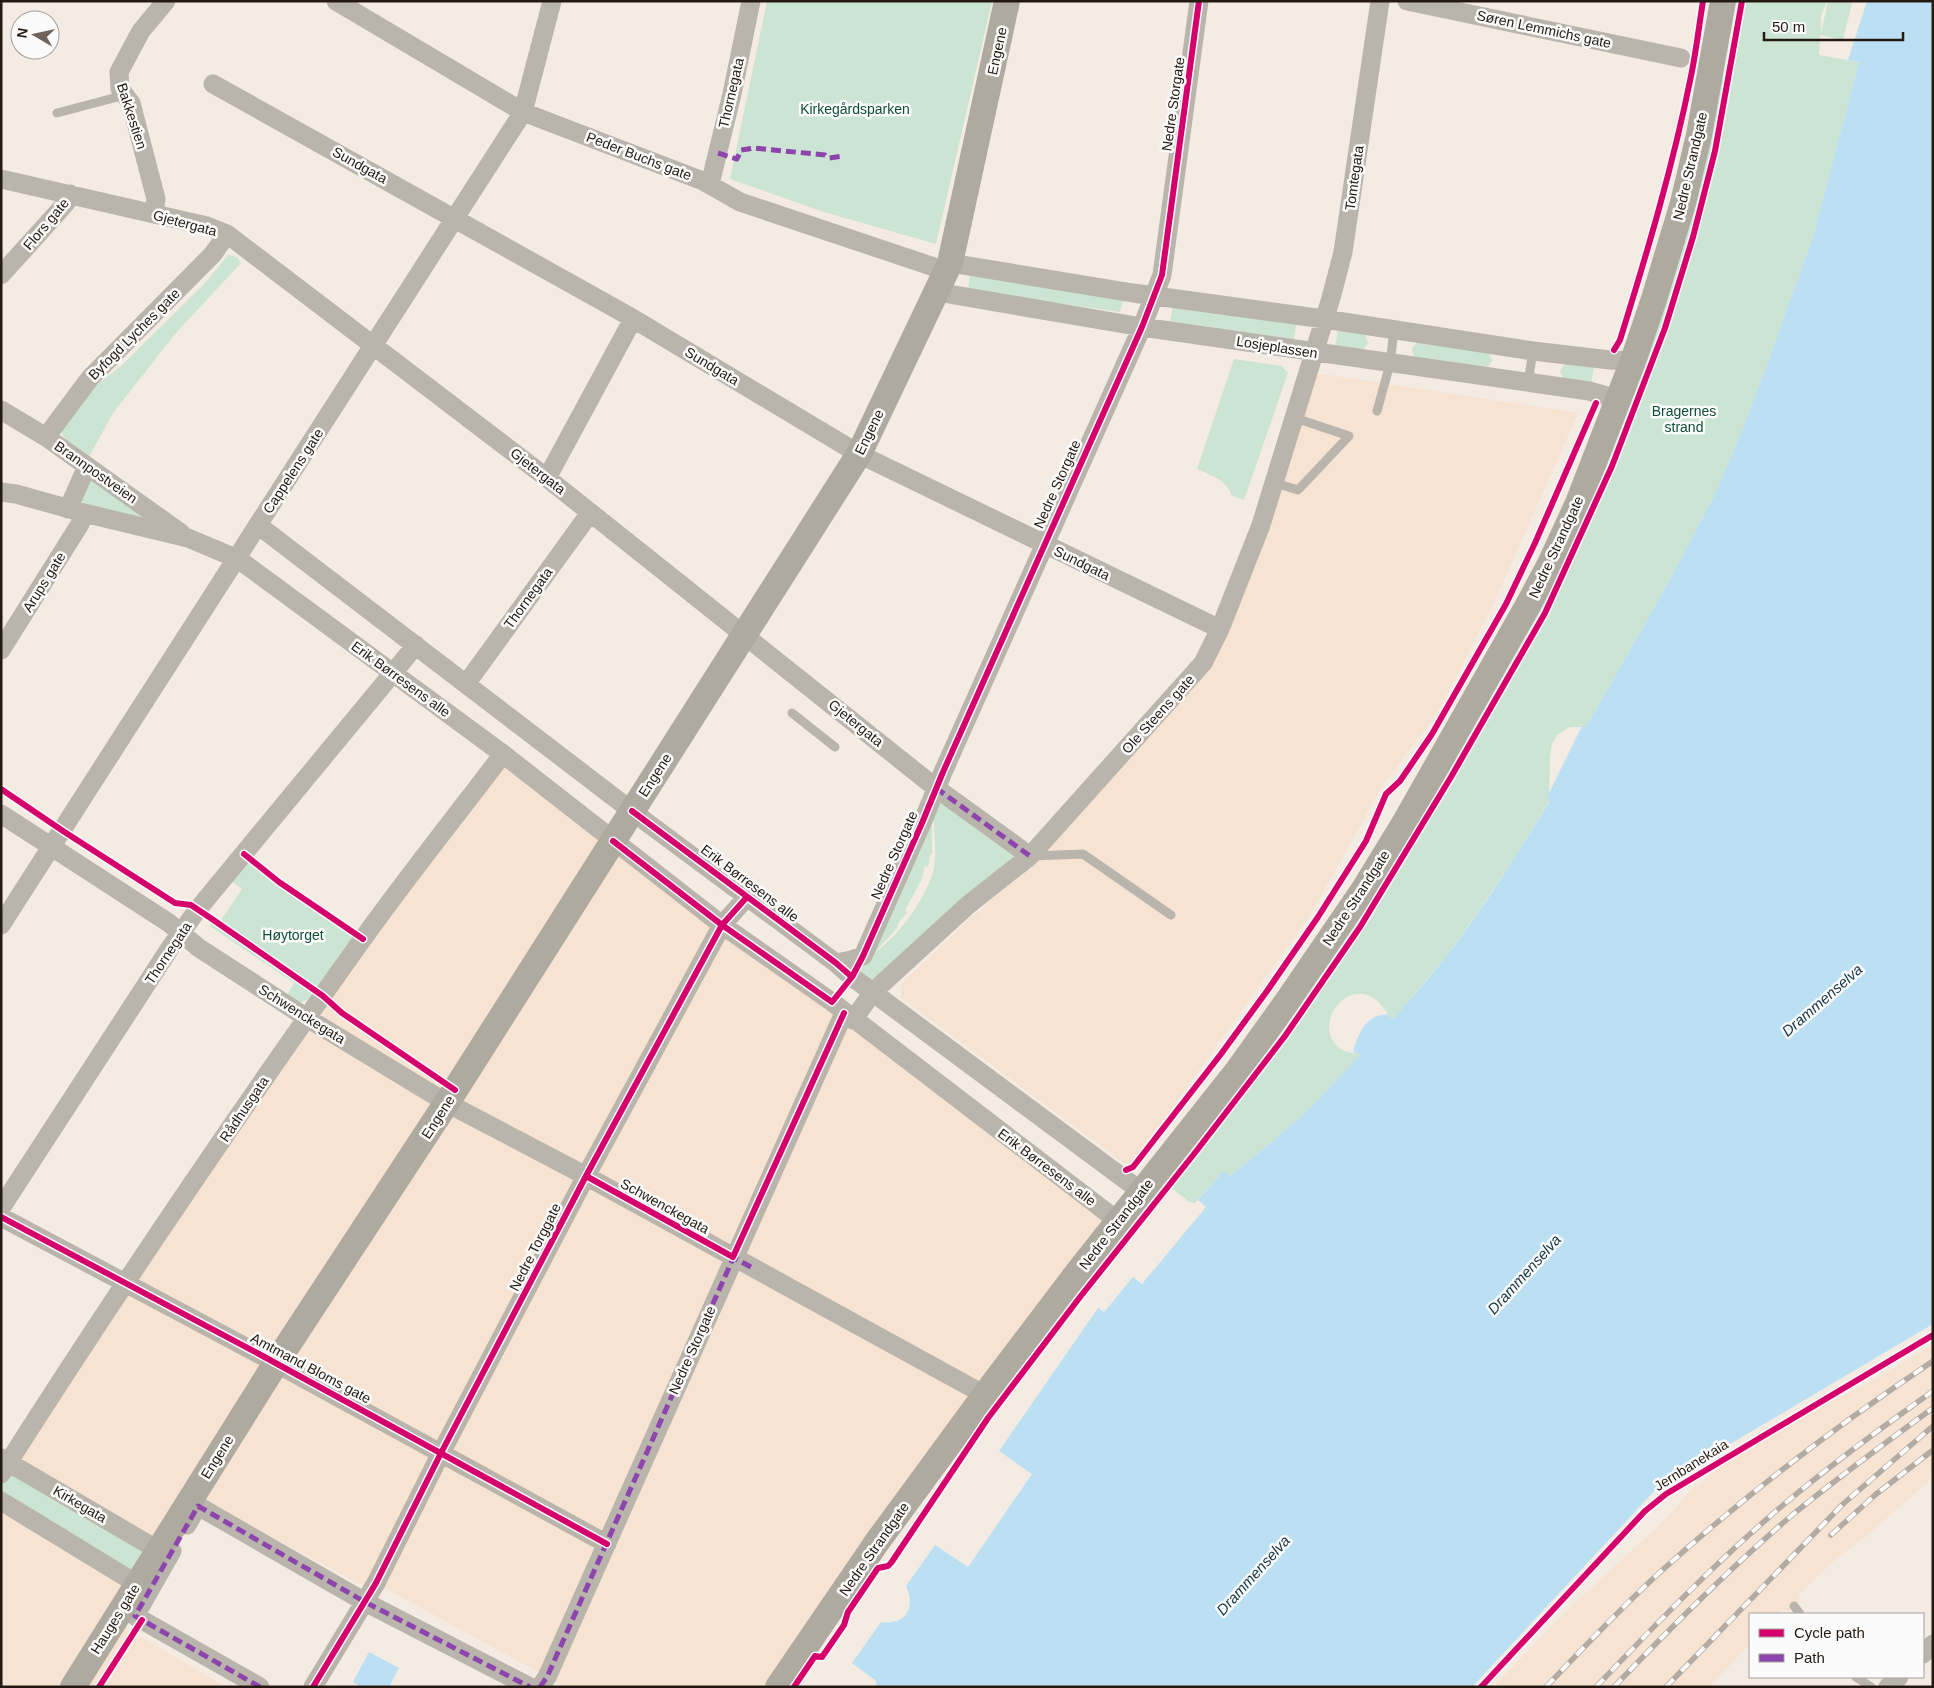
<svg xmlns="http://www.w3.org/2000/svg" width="1934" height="1688" font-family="Arial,sans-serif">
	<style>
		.built { fill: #f7e3d2 }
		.green { fill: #cbe4d3; fill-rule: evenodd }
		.water { fill: #bce0f3 }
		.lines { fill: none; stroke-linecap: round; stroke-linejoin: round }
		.lane { stroke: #bab5ac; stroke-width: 9 }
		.street { stroke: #bab5ac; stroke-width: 19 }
		.secondary { stroke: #afaa9f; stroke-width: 26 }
		.rail-casing { stroke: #b2aba4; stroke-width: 5.5 }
		.rail { stroke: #fbfbfb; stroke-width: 4; stroke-dasharray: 11; stroke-linecap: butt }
		.quiet { stroke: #8e44ad; stroke-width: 5; stroke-dasharray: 10 5; stroke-linecap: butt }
		.cycleway-casing { stroke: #fbfbfb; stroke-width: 9 }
		.cycleway { stroke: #d6006c; stroke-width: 6 }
		.labels { text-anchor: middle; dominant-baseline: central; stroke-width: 5; stroke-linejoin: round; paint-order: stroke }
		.street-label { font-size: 14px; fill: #251a11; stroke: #fbfbfb }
		.park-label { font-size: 14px; fill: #104d37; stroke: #fbfbfb }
		.water-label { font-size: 15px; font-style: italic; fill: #143545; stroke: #fbfbfb }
	</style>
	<rect width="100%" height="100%" fill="#f4ebe3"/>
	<path class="built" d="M 1309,372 L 1578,413 L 1494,603 L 1436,715 L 1382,786 L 1314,909 L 1172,1108 L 1128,1166 L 901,998 L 901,984 L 978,911 L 996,931 L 980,911 L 1030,856 L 1220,629 Z
		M 503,754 L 1117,1221 L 774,1687 L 565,1687 L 376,1583 L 360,1584 L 193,1495 L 114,1621 L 226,1687 L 1,1687 L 1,1474 L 126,1282 Z
		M 1933,1345 L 1933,1477 L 1874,1530 L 1830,1564 L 1799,1594 L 1798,1602 L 1789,1611 L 1783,1610 L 1779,1614 L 1750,1614 L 1750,1644 L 1709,1687 L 1493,1687 L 1569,1608 L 1660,1525 L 1695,1486 L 1698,1487 L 1719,1466 L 1818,1408 L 1868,1383 Z"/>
	<path class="green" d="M 767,1 L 992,1 L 936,244 L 824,212 L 730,179 Z
		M 1746,1 L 1827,1 L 1821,16 L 1821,34 L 1828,1 L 1852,3 L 1843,40 L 1820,35 L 1819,55 L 1859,62 L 1813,237 L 1765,370 L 1737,443 L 1713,498 L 1667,585 L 1586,727 L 1570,727 L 1557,735 L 1552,744 L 1550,756 L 1549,801 L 1516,856 L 1478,912 L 1444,959 L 1392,1020 C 1387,1013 1382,1004 1375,999 C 1344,977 1310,1029 1342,1050 C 1348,1053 1356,1053 1362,1053 L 1310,1108 L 1273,1141 L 1230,1176 L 1223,1171 L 1195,1203 L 1189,1202 L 1163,1181 L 1551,584 L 1720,75 L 1733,77 Z
		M 228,255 L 237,257 L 241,263 L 175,334 L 113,413 L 90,455 L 87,457 C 76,448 62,442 60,427 L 94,387 L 121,366 L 205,283 Z
		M 970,274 L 1124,298 L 1120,312 L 968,290 Z
		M 1173,306 L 1296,324 L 1294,340 L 1170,321 Z
		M 1338,330 L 1365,334 L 1368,343 L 1362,351 L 1335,347 Z
		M 1418,342 L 1489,351 L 1492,361 L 1486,369 L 1418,359 L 1413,355 L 1412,348 Z
		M 1234,359 L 1282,366 L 1288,373 L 1244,500 L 1232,496 C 1227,480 1213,476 1197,469 Z
		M 1567,363 L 1594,367 L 1591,384 L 1564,380 L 1560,371 L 1564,365 Z
		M 91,479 L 160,522 L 94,509 L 79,500 Z
		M 936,788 L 1030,856 L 873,992 L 852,977 L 861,967 L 863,956 ZM 934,821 C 934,836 937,853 934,868 C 928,896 898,937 875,952 L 898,927 L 897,925 L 907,912 L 905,910 L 921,881 L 925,866 L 928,867 L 930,855 L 932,854 L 932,824 Z
		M 246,854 L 359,931 L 307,1000 L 299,1003 L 287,995 L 294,983 L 210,926 L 215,917 L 221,920 L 242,889 L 228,878 Z
		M 1,1458 L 158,1550 L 137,1584 L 1,1501 Z"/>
	<path class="water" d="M 1867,1 L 1933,1 L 1933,1324 L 1659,1486 L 1472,1687 L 877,1687 L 876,1681 L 852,1663 L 881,1622 C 906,1626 916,1607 906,1586 L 935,1545 L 968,1567 L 1032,1474 L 999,1451 L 1098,1308 L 1104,1312 L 1133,1277 L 1142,1284 L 1206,1207 L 1198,1200 L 1223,1171 L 1230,1176 L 1273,1141 L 1310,1108 L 1361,1054 L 1353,1052 C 1356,1040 1363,1022 1375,1017 C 1378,1015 1384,1015 1388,1014 L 1392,1020 C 1409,1000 1428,980 1444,959 C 1483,909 1517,855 1549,802 L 1548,795 L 1582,726 L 1586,727 L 1667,585 L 1713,498 L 1737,443 L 1765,370 L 1813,237 L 1859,62 L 1848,60 Z
		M 369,1652 L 399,1668 L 389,1687 L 361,1687 L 353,1682 Z"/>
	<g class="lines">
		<path class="lane" d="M 57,113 L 125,95
			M 1528,383 L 1533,351
			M 1377,411 L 1390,364 L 1394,330
			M 1275,483 L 1298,490 L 1349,436 L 1295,418
			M 792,713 L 835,747
			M 1032,856 L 1083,854 L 1171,915
			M 1794,1606 L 1800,1614
			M 1856,1677 L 1871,1687"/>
		<path class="street" d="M 336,1 L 523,112 L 703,181 L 740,202 L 946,271
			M 1407,1 L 1681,58
			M 213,84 L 627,315 L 859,454 L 1220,629
			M 1,179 L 207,226 L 227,234 L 547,478 L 936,788 L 1030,856
			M 710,184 L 732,94 L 751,1
			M 154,214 L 156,199 L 131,103 L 120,89 L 119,72 L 141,31 L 166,1
			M 950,263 L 1133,293 L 1324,319 L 1533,351 L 1610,360 L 1633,361
			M 1,275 L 66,203 L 70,194
			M 937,292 L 1142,327 L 1589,391 L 1618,399
			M 1,410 L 46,437 L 181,533
			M 46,437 L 90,378 L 213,254 L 227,234
			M 547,478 L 633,319
			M 1,492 L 16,494 L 84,513 L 188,538 L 238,559 L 503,754 L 722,925 L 832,1002 L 1118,1221
			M 68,509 L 87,466
			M 258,525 L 645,821 L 836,963 L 852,977 L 1142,1192
			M 1,650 L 80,524 L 84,513
			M 466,684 L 590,513
			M 1,814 L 169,923 L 199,948 L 307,1018 L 447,1103 L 586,1176 L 985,1395
			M 1,925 L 523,112 L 552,1
			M 836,963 L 851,960 L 863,956 L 922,823 L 943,772 L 1142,327 L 1162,275 L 1199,1
			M 853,1020 L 873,992 L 886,980 L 968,905 L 1030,856 L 1203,663 L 1220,629 L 1261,525 L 1331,298 L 1343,252 L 1380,1
			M 1,1208 L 170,948 L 198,909 L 416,645
			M 1,1217 L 259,1354 L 607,1544
			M 1,1458 L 158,1550
			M 1,1474 C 116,1293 237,1115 362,940 C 407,877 456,816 503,754
			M 1,1501 L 137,1584
			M 187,1525 L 198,1506 L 365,1602 L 530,1687
			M 172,1551 L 135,1616 L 260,1687
			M 1923,1654 L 1933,1644
			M 313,1687 L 376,1583 L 441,1453 L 586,1176 L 722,925 L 747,897
			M 540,1687 L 547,1677 L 844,1013
			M 1888,1687 L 1899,1677"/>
		<path class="secondary" d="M 73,1687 L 276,1363 L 455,1090 L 859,454 L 950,263 L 1007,1
			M 778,1687 L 877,1542 L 993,1384 L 1081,1268 L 1238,1070 L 1286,1003 L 1364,889 L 1405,822 L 1527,607 L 1550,564 L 1578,503 L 1633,361 L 1654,299 L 1683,203 L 1699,135 L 1723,1"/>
		<defs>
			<path id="rail" d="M 1831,1535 L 1875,1495 L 1933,1450
				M 1546,1687 C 1583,1648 1619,1610 1658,1574 C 1744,1496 1836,1426 1933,1361
				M 1596,1687 C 1656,1624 1716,1562 1782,1506 C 1830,1465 1881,1428 1933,1391
				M 1614,1687 C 1671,1627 1729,1569 1791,1516 C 1837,1478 1885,1443 1933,1408
				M 1666,1687 L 1843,1504 L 1933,1426"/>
		</defs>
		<use href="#rail" class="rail-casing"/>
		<use href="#rail" class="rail"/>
		<path class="quiet" d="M 718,153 L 737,159 L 741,150 L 754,148 L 825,155 L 829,158 L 844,156
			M 936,788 L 1030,856
			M 729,1255 L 751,1267
			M 260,1687 L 135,1616 L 198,1506 L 365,1602 L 530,1687
			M 540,1687 L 547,1677 L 735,1254"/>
		<defs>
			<path id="cycleway" d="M 1614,350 L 1620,340 C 1647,253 1673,166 1691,76 C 1696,52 1699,26 1703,1
				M 1,789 L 63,831 L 175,903 L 191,905 L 212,919 L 323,996 L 342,1013 L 455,1090
				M 632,811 L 836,963 L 852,977
				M 613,841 L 722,925 L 832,1002 L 852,977 L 863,956 L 922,823 L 943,772 L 1142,327 L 1162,275 L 1199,1
				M 244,854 L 279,882 L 363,939
				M 1126,1170 L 1133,1167 L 1221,1054 L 1267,991 L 1318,917 L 1366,841 L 1386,794 L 1400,781 L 1432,734 L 1506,604 L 1535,543 L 1596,403
				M 586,1176 L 733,1257 L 844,1013
				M 1,1217 L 259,1354 L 607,1544
				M 99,1687 L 142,1620
				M 313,1687 L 376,1583 L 441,1453 L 586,1176 L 722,925 L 747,897
				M 794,1687 L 815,1656 L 822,1657 L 844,1625 L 848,1612 L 878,1568 L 888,1566 L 891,1563 L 988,1418 L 1080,1297 L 1194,1154 L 1285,1036 L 1360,927 L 1451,777 L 1545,613 L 1612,466 L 1665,328 L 1693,237 L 1715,151 L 1742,1
				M 1481,1687 L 1645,1511 L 1666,1494 L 1933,1335"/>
		</defs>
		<use href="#cycleway" class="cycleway-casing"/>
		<use href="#cycleway" class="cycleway"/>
	</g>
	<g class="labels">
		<g class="street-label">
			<text transform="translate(1544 29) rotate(12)">Søren Lemmichs gate</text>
			<text transform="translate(997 51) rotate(-78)">Engene</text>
			<text transform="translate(731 93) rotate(-77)">Thornegata</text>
			<text transform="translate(1173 104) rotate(-82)">Nedre Storgate</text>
			<text transform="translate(132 116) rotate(72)">Bakkestien</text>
			<text transform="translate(639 156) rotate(21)">Peder Buchs gate</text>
			<text transform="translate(360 165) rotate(29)">Sundgata</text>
			<text transform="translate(1690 166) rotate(-77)">Nedre Strandgate</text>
			<text transform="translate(1354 178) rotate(-82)">Tomtegata</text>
			<text transform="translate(185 223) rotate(15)">Gjetergata</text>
			<text transform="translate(46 224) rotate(-50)">Flors gate</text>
			<text transform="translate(134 334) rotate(-45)">Byfogd Lyches gate</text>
			<text transform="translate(1277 347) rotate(9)">Losjeplassen</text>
			<text transform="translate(712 366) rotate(31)">Sundgata</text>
			<text transform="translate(869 432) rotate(-64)">Engene</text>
			<text transform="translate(293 471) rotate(-57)">Cappelens gate</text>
			<text transform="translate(538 471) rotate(38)">Gjetergata</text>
			<text transform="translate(96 472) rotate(35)">Brannpostveien</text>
			<text transform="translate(1057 484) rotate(-66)">Nedre Storgate</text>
			<text transform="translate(1556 547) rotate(-65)">Nedre Strandgate</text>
			<text transform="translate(1082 563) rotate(26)">Sundgata</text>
			<text transform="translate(44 582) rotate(-58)">Arups gate</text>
			<text transform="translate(528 598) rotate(-54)">Thornegata</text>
			<text transform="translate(401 679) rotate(36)">Erik Børresens alle</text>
			<text transform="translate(1158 714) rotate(-48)">Ole Steens gate</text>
			<text transform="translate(856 723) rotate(39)">Gjetergata</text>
			<text transform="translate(655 775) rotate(-57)">Engene</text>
			<text transform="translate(894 855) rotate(-66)">Nedre Storgate</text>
			<text transform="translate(750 883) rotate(37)">Erik Børresens alle</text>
			<text transform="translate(1356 898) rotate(-57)">Nedre Strandgate</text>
			<text transform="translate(168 953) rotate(-56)">Thornegata</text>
			<text transform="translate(302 1014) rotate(32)">Schwenckegata</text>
			<text transform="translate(244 1109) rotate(-56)">Rådhusgata</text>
			<text transform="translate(438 1117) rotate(-57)">Engene</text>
			<text transform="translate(1047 1167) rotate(37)">Erik Børresens alle</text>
			<text transform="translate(665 1206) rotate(29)">Schwenckegata</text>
			<text transform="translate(1116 1224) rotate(-52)">Nedre Strandgate</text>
			<text transform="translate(535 1247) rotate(-63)">Nedre Torggate</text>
			<text transform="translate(692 1350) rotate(-66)">Nedre Storgate</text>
			<text transform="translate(311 1368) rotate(28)">Amtmand Bloms gate</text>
			<text transform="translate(217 1457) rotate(-58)">Engene</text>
			<text transform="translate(1691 1465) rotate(-32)">Jernbanekaia</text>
			<text transform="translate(80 1504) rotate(30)">Kirkegata</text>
			<text transform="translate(874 1549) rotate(-55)">Nedre Strandgate</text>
			<text transform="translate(115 1619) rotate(-58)">Hauges gate</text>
		</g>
		<g class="park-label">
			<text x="855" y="109">Kirkegårdsparken</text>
			<text x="1684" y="411">Bragernes<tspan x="1684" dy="16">strand</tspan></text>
			<text x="293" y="935">Høytorget</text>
		</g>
		<g class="water-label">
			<text transform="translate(1822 1000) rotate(-41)">Drammenselva</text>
			<text transform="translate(1524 1274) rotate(-48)">Drammenselva</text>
			<text transform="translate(1253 1575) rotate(-48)">Drammenselva</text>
		</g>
	</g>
	<rect width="1934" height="1688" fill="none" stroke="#251a11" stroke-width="5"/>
	<rect x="1749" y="1613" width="175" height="65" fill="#fbfbfb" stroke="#a5a19d"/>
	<rect x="1759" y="1629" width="25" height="8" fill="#d6006c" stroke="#a5a19d"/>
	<text x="1794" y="1638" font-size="15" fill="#251a11">Cycle path</text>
	<rect x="1759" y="1654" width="25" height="8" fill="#8e44ad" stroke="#a5a19d"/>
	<text x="1794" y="1663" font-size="15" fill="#251a11">Path</text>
	<g transform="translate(35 35) rotate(279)"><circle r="24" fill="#fbfbfb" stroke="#a5a19d"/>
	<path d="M0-4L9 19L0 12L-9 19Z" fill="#6d635a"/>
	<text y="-8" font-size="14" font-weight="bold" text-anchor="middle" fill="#251a11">N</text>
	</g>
	<path d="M1764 32v8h139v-8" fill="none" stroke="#251a11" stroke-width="2.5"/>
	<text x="1772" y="32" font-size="15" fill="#251a11" stroke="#fbfbfb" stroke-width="4" paint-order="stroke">50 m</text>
</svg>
